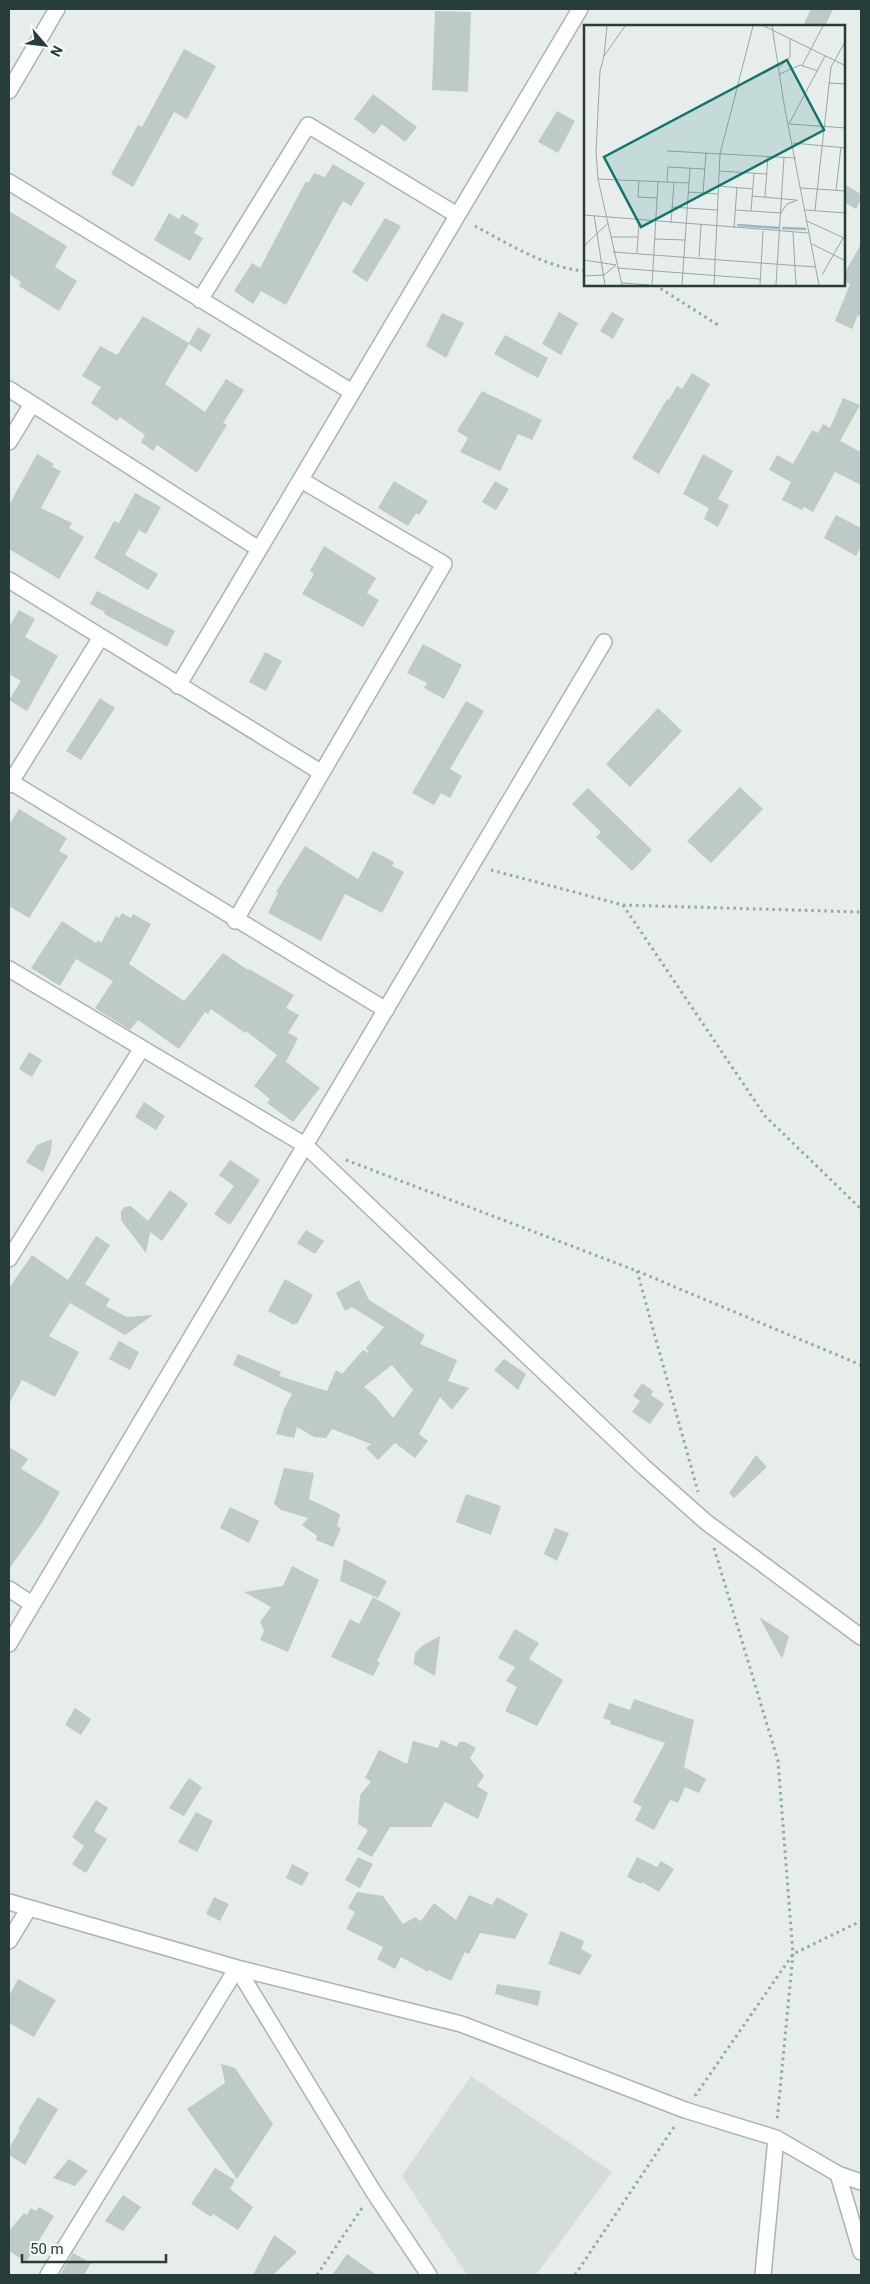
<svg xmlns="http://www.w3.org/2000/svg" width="870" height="2284" font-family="Roboto,sans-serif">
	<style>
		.built { fill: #d4ddda }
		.building { fill: #becac8; fill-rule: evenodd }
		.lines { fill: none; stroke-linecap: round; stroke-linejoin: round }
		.minor-casing { stroke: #a9b5b3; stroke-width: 18 }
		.path { stroke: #8aada8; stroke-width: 3; stroke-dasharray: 2.5 4; stroke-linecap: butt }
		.minor { stroke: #fff; stroke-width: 15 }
		.inset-river { fill: none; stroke: #95b8cb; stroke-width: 2.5 }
		.inset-road { fill: none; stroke: #9aa7a5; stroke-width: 1 }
		.view { fill: #0f766e; fill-opacity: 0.15; stroke: #0f766e; stroke-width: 2.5 }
		.inset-edge { fill: none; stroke: #273d3b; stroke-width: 2.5 }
	</style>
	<rect width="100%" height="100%" fill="#e6edeb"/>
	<path class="built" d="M 471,2076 L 612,2172 L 536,2275 L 467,2275 L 402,2176 Z"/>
	<path class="building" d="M 811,9 L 833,9 L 825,26 L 803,26 Z
		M 435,11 L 471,12 L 468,92 L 432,90 Z
		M 184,49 L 216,66 L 187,119 L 174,112 L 133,187 L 111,174 L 138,125 L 142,127 Z
		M 373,94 L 417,127 L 405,142 L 382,124 L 374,134 L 354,119 Z
		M 557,111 L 575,121 L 558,153 L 538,142 Z
		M 333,164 L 365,183 L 351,206 L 343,201 L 286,305 L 261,291 L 253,304 L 234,291 L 252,263 L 260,268 L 306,181 L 308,183 L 314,173 L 325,177 Z
		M 844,184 L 861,194 L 861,199 L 856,209 L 844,202 Z
		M 9,211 L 67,246 L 55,267 L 77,281 L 59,311 L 19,286 L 21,282 L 9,274 Z
		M 169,213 L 179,219 L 182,214 L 199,224 L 194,233 L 203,238 L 190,261 L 154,240 Z
		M 385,218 L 401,226 L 367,282 L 352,272 Z
		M 861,244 L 861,317 L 858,315 L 852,329 L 835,321 L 850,284 L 844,281 L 844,274 Z
		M 559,312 L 578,323 L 561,355 L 542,344 Z
		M 612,312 L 624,319 L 613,339 L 600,331 Z
		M 442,313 L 464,323 L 446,358 L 426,346 Z
		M 143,316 L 189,343 L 198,327 L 211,335 L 201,352 L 189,344 L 165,384 L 205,412 L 226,379 L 244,390 L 223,423 L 227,425 L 197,473 L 157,445 L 153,451 L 141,442 L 145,435 L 120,417 L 117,421 L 91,403 L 101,387 L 82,376 L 100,346 L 117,355 Z
		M 505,335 L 548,358 L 538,378 L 494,354 Z
		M 692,373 L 710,384 L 659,474 L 632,458 L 667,399 L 669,400 L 677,386 L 682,389 Z
		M 482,391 L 542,420 L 532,440 L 518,434 L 500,471 L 460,452 L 468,438 L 457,431 Z
		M 843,398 L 860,405 L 840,441 L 861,452 L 861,485 L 835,472 L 813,512 L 804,507 L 802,510 L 782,500 L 791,482 L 769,470 L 777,455 L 793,464 L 812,430 L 818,433 L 823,424 L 830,428 Z
		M 37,454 L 54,464 L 52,467 L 61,471 L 41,508 L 72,523 L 69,528 L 84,537 L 59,579 L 9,549 L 9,505 Z
		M 703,454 L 733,471 L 718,499 L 729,505 L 718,527 L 704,519 L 709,508 L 683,494 Z
		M 394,481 L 428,501 L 419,515 L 416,513 L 408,526 L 378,508 Z
		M 495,481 L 509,489 L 496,510 L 482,502 Z
		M 135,493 L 161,507 L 146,534 L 139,530 L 125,555 L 158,574 L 148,590 L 94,558 L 114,521 L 119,523 Z
		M 836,515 L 861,528 L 861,546 L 856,556 L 824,538 Z
		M 324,546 L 376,578 L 367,593 L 379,600 L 363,627 L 302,594 L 314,574 L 310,571 Z
		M 97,591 L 175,631 L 167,647 L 104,614 L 105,612 L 90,604 Z
		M 19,610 L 35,619 L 25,637 L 58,656 L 27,711 L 9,700 L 21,681 L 9,674 L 9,627 Z
		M 423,644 L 462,665 L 444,699 L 424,688 L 427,683 L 407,673 Z
		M 265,652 L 282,661 L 266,691 L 249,682 Z
		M 100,698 L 115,708 L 81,760 L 66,751 Z
		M 466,701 L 484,711 L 450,769 L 462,776 L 450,798 L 441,793 L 434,805 L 412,793 Z
		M 658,708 L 682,731 L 630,787 L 606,764 Z
		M 740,787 L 763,809 L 711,863 L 687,841 Z
		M 588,788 L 652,850 L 632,871 L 596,837 L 601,832 L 572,804 Z
		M 19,809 L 67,838 L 59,851 L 68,856 L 29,918 L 9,906 L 9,825 Z
		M 305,846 L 358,879 L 373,851 L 394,862 L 392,866 L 404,872 L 382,913 L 345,894 L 321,941 L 268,913 L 278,893 L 276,892 Z
		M 122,913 L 131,918 L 133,914 L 151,924 L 129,964 L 184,1001 L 223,953 L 248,970 L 249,969 L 294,995 L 286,1008 L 299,1015 L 288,1033 L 298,1038 L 286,1062 L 246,1031 L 245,1033 L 211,1009 L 208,1014 L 205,1012 L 179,1049 L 138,1020 L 130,1030 L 95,1008 L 113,981 L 76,959 L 60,986 L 31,968 L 62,921 L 96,943 L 98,940 L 101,943 L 116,916 L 119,918 Z
		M 29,1052 L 42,1060 L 32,1077 L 19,1069 Z
		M 277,1055 L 320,1088 L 293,1122 L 267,1103 L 270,1099 L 254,1086 Z
		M 144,1102 L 165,1116 L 156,1130 L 135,1117 Z
		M 52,1139 L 51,1151 L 43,1172 L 26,1162 L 37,1145 Z
		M 230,1160 L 260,1180 L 230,1225 L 214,1214 L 234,1186 L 219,1175 Z
		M 170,1190 L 188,1204 L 162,1241 L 150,1232 L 146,1253 L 121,1220 L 121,1211 L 125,1207 L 131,1206 L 148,1221 Z
		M 306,1230 L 324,1241 L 315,1254 L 297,1243 Z
		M 96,1236 L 110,1245 L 85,1284 L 110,1299 L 106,1306 L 127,1317 L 153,1315 L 125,1335 L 70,1303 L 49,1336 L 79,1352 L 55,1397 L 22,1380 L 9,1404 L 9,1288 L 32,1255 L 68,1280 Z
		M 285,1279 L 313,1295 L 297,1324 L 295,1323 L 294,1325 L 268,1311 Z
		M 359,1280 L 369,1300 L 425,1335 L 420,1344 L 457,1360 L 448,1381 L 469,1388 L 452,1410 L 440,1397 L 419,1434 L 428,1441 L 415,1458 L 395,1443 L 378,1460 L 366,1448 L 371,1444 L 332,1429 L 326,1438 L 314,1437 L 297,1427 L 294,1438 L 276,1434 L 284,1409 L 292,1394 L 233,1365 L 238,1354 L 281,1372 L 279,1376 L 327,1391 L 336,1370 L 342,1374 L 363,1350 L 369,1353 L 366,1348 L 384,1327 L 352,1307 L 345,1311 L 336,1293 ZM 392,1365 L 413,1390 L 393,1418 L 376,1397 L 364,1387 Z
		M 119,1341 L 139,1352 L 130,1370 L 109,1359 Z
		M 504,1359 L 526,1374 L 518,1390 L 494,1370 Z
		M 642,1383 L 653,1391 L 651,1395 L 664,1404 L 650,1424 L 632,1412 L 640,1401 L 633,1396 Z
		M 9,1447 L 28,1459 L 21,1469 L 60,1492 L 43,1521 L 9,1569 Z
		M 756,1455 L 767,1467 L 734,1498 L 729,1493 Z
		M 284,1468 L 314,1473 L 309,1499 L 340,1514 L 337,1526 L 341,1528 L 333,1547 L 316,1540 L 317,1536 L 302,1525 L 308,1518 L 281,1510 L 274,1504 Z
		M 466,1494 L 501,1506 L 491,1535 L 456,1522 Z
		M 230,1507 L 259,1521 L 249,1543 L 220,1528 Z
		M 555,1528 L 569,1533 L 557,1561 L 544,1554 Z
		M 344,1559 L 387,1581 L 378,1598 L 340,1581 Z
		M 292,1566 L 319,1580 L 288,1652 L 260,1640 L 264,1631 L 260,1622 L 271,1607 L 244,1592 L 283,1586 Z
		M 373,1597 L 401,1613 L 377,1661 L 380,1663 L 373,1676 L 331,1657 L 350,1619 L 359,1624 Z
		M 759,1617 L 789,1636 L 782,1659 Z
		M 515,1629 L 539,1643 L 529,1659 L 563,1680 L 537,1726 L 505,1711 L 517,1687 L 506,1681 L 515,1667 L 498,1658 Z
		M 440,1636 L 435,1676 L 414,1664 L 415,1653 L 423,1645 Z
		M 634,1699 L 694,1720 L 684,1767 L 706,1779 L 699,1793 L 685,1787 L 678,1803 L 670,1800 L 654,1830 L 635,1820 L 642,1807 L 633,1802 L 665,1743 L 610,1724 L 611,1721 L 603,1718 L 609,1703 L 630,1710 Z
		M 75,1708 L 91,1719 L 81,1735 L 65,1725 Z
		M 441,1740 L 457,1747 L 459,1742 L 465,1742 L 476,1748 L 470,1758 L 484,1776 L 477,1786 L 488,1793 L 478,1819 L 445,1802 L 431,1827 L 390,1827 L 372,1857 L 357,1849 L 368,1830 L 358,1824 L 360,1795 L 371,1782 L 365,1778 L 379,1750 L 407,1764 L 413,1741 L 438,1748 Z
		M 189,1778 L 202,1787 L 184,1816 L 169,1808 Z
		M 96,1800 L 108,1808 L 94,1831 L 107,1839 L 86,1873 L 72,1864 L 84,1846 L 72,1837 Z
		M 196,1812 L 213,1821 L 197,1852 L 178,1842 Z
		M 358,1857 L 373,1864 L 360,1888 L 345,1880 Z
		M 637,1857 L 657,1867 L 661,1861 L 674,1869 L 659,1892 L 642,1882 L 641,1884 L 627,1877 Z
		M 292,1864 L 309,1873 L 302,1886 L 286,1878 Z
		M 357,1892 L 383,1896 L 403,1924 L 415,1917 L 421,1921 L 434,1903 L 456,1920 L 469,1895 L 492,1905 L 497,1897 L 528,1914 L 515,1939 L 480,1933 L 469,1954 L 465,1952 L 451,1981 L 429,1970 L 428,1972 L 401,1957 L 395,1969 L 377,1959 L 383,1947 L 346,1929 L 355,1912 L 348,1908 Z
		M 214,1897 L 229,1904 L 220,1921 L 206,1914 Z
		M 561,1931 L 584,1941 L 581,1949 L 592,1955 L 580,1975 L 548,1964 Z
		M 18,1979 L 56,2000 L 34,2037 L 9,2023 L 9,1996 Z
		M 497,1984 L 541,1991 L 538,2006 L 495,1994 Z
		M 221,2064 L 235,2068 L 273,2124 L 237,2179 L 187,2109 L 225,2083 Z
		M 38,2097 L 58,2109 L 25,2165 L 9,2155 L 9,2148 L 20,2130 L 18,2129 Z
		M 69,2159 L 88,2171 L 75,2186 L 53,2178 Z
		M 215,2168 L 235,2180 L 230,2189 L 253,2207 L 238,2230 L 213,2214 L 211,2217 L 191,2204 Z
		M 123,2195 L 141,2207 L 123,2231 L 105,2221 Z
		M 39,2207 L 54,2216 L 26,2262 L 9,2251 L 9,2231 L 24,2213 L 27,2215 L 31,2208 L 36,2211 Z
		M 274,2235 L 297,2252 L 273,2275 L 253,2275 Z
		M 73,2253 L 91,2263 L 84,2275 L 60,2275 Z
		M 347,2254 L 377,2275 L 332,2275 Z"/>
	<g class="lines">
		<defs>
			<path id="minor" d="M 9,91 L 57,9
				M 9,182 L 352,392
				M 200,300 L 308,125 L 457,215
				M 9,389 L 259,549
				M 9,442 L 32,404
				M 9,580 L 322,773
				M 178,686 L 580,9
				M 11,782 L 386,1010
				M 9,785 L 101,637
				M 235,921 L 444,564 L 301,480
				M 9,969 L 305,1145 L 644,1467 L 706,1522 L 861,1637
				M 9,1259 L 142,1048
				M 9,1589 L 32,1604
				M 9,1644 L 604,642
				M 9,1902 L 237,1968 L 461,2024 L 685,2110 L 776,2138 L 838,2174 L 861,2182
				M 9,1941 L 29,1908
				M 838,2174 L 861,2252
				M 48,2275 L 237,1968 L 373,2191 L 429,2275
				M 763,2275 L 776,2138"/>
		</defs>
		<use href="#minor" class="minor-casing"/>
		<path class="path" d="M 475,226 C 509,244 546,268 585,271
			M 655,285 L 718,325
			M 491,870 L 623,905 L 861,912
			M 623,905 L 765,1116 L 861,1209
			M 346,1160 L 637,1271 L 861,1365
			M 637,1271 L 698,1492
			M 714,1548 L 778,1761 L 793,1954 L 777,2121
			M 695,2096 L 793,1954 L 861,1921
			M 317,2275 L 364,2205
			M 575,2275 L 676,2124"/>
		<use href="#minor" class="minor"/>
	</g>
	<g transform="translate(584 25)">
		<rect width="261" height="261" fill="#e6edeb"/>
		<path class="inset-river" d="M 153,200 L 195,203M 198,203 L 222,204"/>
		<path class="inset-road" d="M 180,1 L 262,41M 188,1 L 200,79 L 235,260M 20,31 L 23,1M 241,31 L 205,99 L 262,103M 218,41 L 239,1M 196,42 L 206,32 L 206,14M 196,49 L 216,40 L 234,46M 245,58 L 262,59M 209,118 L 262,123M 83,126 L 212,133M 135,146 L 183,149M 14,154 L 105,158M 55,156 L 54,172 L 73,173M 83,157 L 84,142 L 121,144M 135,161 L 169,164M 217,163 L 262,166M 252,165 L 257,122M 104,167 L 134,169M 119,168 L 122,128M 168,171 L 212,175M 181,172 L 184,131M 88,182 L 133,185M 151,185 L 197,188 L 203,179 L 214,175M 221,185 L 262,188M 231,185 L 247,42 L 262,15M 167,186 L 170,148M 0,190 L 225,208M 10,190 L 21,260M 223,196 L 260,213M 87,198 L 90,158M 150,203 L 153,162M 209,207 L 212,260M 27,212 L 54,212M 70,214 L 101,215M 228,219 L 262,236M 0,221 L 24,198M 29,227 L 231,242M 53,228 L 55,197M 115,232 L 117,200M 0,235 L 32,240M 33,243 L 176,254M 238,250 L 259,213M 0,251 L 20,250 L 32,240M 38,258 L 66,260M 38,260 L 14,154 L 12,127 L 16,46 L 20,31 L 41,1M 68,260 L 74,157M 98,260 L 106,143M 130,260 L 136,129 L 169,1M 176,260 L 179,206M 192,260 L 200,132"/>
		<path class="view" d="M 203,35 L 240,105 L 57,202 L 20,132 Z"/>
		<rect width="261" height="261" class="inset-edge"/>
	</g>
	<rect width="870" height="2284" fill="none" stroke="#273d3b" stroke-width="20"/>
	<g transform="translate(45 45) rotate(118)" stroke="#f6faf8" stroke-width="4" paint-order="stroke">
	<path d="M0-4L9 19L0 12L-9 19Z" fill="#273d3b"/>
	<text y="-8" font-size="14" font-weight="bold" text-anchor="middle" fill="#273d3b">N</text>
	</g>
	<path d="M22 2254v8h144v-8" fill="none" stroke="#273d3b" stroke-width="2.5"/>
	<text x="30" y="2254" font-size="15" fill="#273d3b" stroke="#f6faf8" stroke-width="4" paint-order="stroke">50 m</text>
</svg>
